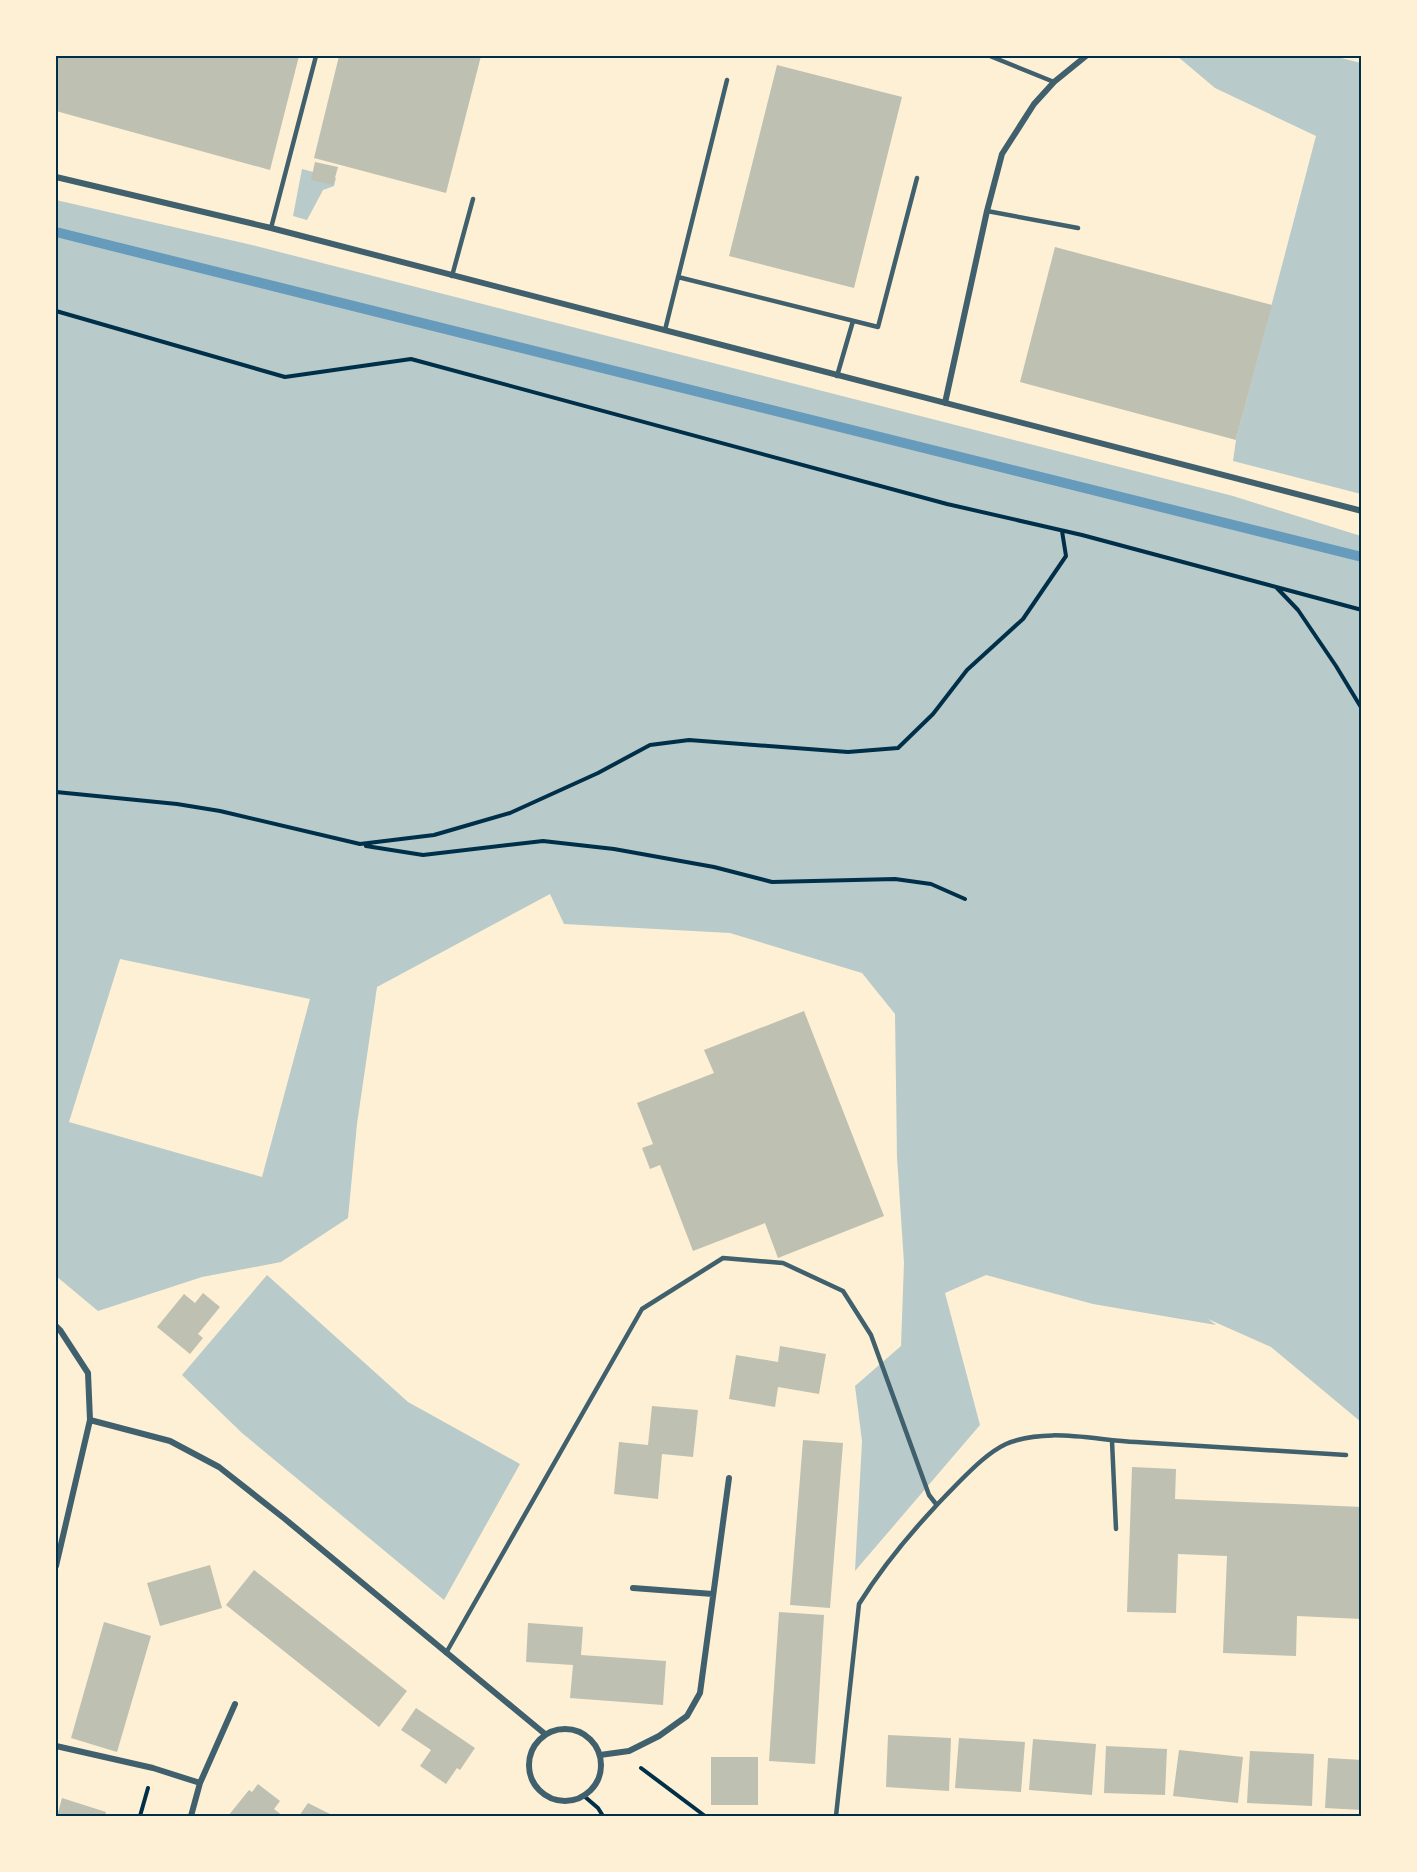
<svg xmlns="http://www.w3.org/2000/svg" width="1417" height="1872" font-family="'DejaVu Sans',sans-serif">
	<style>
		.green { fill: #b9caca; fill-rule: evenodd }
		.lines { fill: none; stroke-linecap: round; stroke-linejoin: round }
		.stream { stroke: #669bbc; stroke-width: 10 }
		.building { fill: #bec0b2 }
		.path { stroke: #003049; stroke-width: 4 }
		.service { stroke: #3f606c; stroke-width: 4.5 }
		.minor { stroke: #3f606c; stroke-width: 6 }
		.neatline { fill: none; stroke: #003049; stroke-width: 2 }
	</style>
	<rect width="100%" height="100%" fill="#fdf0d5"/>
	<path class="green" d="M 1177,56 L 1333,56 L 1361,63 L 1361,494 L 1233,461 L 1236,440 L 1316,136 L 1215,88 Z
		M 302,169 L 336,178 L 334,186 L 323,190 L 307,220 L 293,216 Z
		M 56,200 L 252,245 L 1233,496 L 1361,536 L 1361,1422 L 1271,1347 L 1208,1319 L 1216,1325 L 1093,1304 L 986,1275 L 945,1293 L 980,1425 L 855,1571 L 862,1441 L 855,1386 L 901,1346 L 904,1263 L 897,1157 L 895,1014 L 862,973 L 730,933 L 564,924 L 550,894 L 377,987 L 357,1124 L 348,1218 L 281,1262 L 202,1277 L 98,1311 L 56,1276 ZM 120,959 L 310,999 L 262,1177 L 69,1122 Z
		M 267,1275 L 408,1402 L 520,1464 L 444,1600 L 242,1433 L 182,1375 Z"/>
	<g class="lines">
		<path class="stream" d="M 56,232 L 1362,557"/>
	</g>
	<path class="building" d="M 56,56 L 299,56 L 270,170 L 56,111 Z
		M 339,56 L 481,56 L 446,193 L 314,158 Z
		M 777,65 L 902,97 L 854,288 L 729,256 Z
		M 315,162 L 338,167 L 333,185 L 311,180 Z
		M 1055,247 L 1272,305 L 1236,440 L 1020,382 Z
		M 804,1011 L 884,1216 L 778,1258 L 765,1223 L 693,1251 L 660,1165 L 650,1169 L 642,1148 L 653,1144 L 637,1103 L 714,1073 L 704,1050 Z
		M 203,1293 L 220,1307 L 198,1334 L 203,1338 L 190,1354 L 157,1327 L 184,1294 L 195,1303 Z
		M 780,1346 L 826,1354 L 819,1394 L 778,1387 L 775,1407 L 729,1399 L 736,1355 L 778,1362 Z
		M 652,1406 L 698,1410 L 693,1457 L 662,1454 L 658,1499 L 614,1494 L 619,1442 L 648,1445 Z
		M 803,1440 L 843,1443 L 830,1608 L 790,1605 Z
		M 1132,1467 L 1176,1469 L 1175,1499 L 1362,1507 L 1362,1619 L 1297,1616 L 1296,1656 L 1223,1653 L 1227,1556 L 1178,1554 L 1176,1613 L 1127,1612 Z
		M 210,1565 L 222,1608 L 160,1626 L 147,1583 Z
		M 254,1570 L 407,1691 L 379,1727 L 226,1605 Z
		M 779,1612 L 824,1615 L 815,1764 L 769,1761 Z
		M 104,1622 L 151,1636 L 117,1752 L 71,1738 Z
		M 528,1623 L 583,1627 L 581,1655 L 666,1661 L 663,1705 L 570,1698 L 573,1665 L 526,1662 Z
		M 416,1708 L 475,1748 L 460,1770 L 457,1768 L 446,1784 L 420,1766 L 431,1750 L 401,1730 Z
		M 888,1735 L 951,1738 L 949,1791 L 886,1787 Z
		M 959,1738 L 1025,1742 L 1021,1792 L 955,1788 Z
		M 1033,1739 L 1096,1744 L 1092,1795 L 1029,1790 Z
		M 1106,1746 L 1167,1749 L 1165,1795 L 1104,1793 Z
		M 1179,1750 L 1243,1757 L 1238,1803 L 1173,1796 Z
		M 1250,1751 L 1314,1754 L 1312,1806 L 1247,1803 Z
		M 711,1757 L 758,1757 L 758,1805 L 711,1805 Z
		M 1328,1758 L 1362,1760 L 1362,1810 L 1325,1808 Z
		M 258,1784 L 280,1801 L 274,1809 L 283,1816 L 228,1816 L 249,1790 L 252,1792 Z
		M 62,1798 L 106,1812 L 105,1816 L 57,1816 Z
		M 308,1803 L 334,1816 L 299,1816 Z"/>
	<g class="lines">
		<path class="path" d="M 56,311 L 285,377 L 411,359 L 947,504 L 1082,535 L 1362,610
			M 1276,587 L 1298,610 L 1336,666 L 1362,709
			M 56,792 L 177,804 L 220,811 L 360,844 L 434,835 L 510,813 L 598,773 L 650,745 L 689,740 L 848,752 L 898,748 L 933,714 L 967,670 L 1023,619 L 1066,556 L 1062,531
			M 366,846 L 423,855 L 543,841 L 614,849 L 714,867 L 772,882 L 895,879 L 931,884 L 965,899
			M 641,1768 L 705,1816
			M 584,1796 L 598,1808 L 603,1816
			M 140,1816 L 148,1788"/>
		<path class="service" d="M 990,56 L 1054,82
			M 987,211 L 1078,228
			M 271,228 L 316,56
			M 452,276 L 473,199
			M 678,277 L 878,327 L 917,178
			M 665,330 L 727,80
			M 837,376 L 853,321
			M 1112,1441 L 1116,1529
			M 446,1653 L 642,1309 L 723,1258 L 783,1263 L 843,1291 L 871,1335 L 929,1495 L 936,1504
			M 836,1816 L 859,1604 C 887,1559 923,1518 960,1481 C 973,1468 989,1452 1006,1444 C 1046,1427 1094,1440 1136,1442 C 1206,1446 1276,1451 1346,1455"/>
		<path class="minor" d="M 56,177 L 271,228 L 1362,511
			M 945,403 L 987,211 L 1002,154 L 1034,104 L 1054,82 L 1086,56
			M 56,1326 L 60,1330 L 88,1373 L 90,1420 L 56,1566
			M 90,1420 L 170,1441 L 219,1467 L 285,1519 L 545,1734
			M 633,1588 L 713,1594
			M529 1765a36 36 0 1 1 72 0a36 36 0 1 1-72 0Z
			M 56,1746 L 153,1768 L 200,1783 L 191,1816
			M 600,1755 L 629,1751 L 659,1736 L 687,1716 L 700,1693 L 729,1478
			M 200,1783 L 235,1704"/>
	</g>
	<rect width="1417" height="1872" fill="none" stroke="#fdf0d5" stroke-width="114"/>
	<rect x="57" y="57" width="1303" height="1758" class="neatline"/>
</svg>
